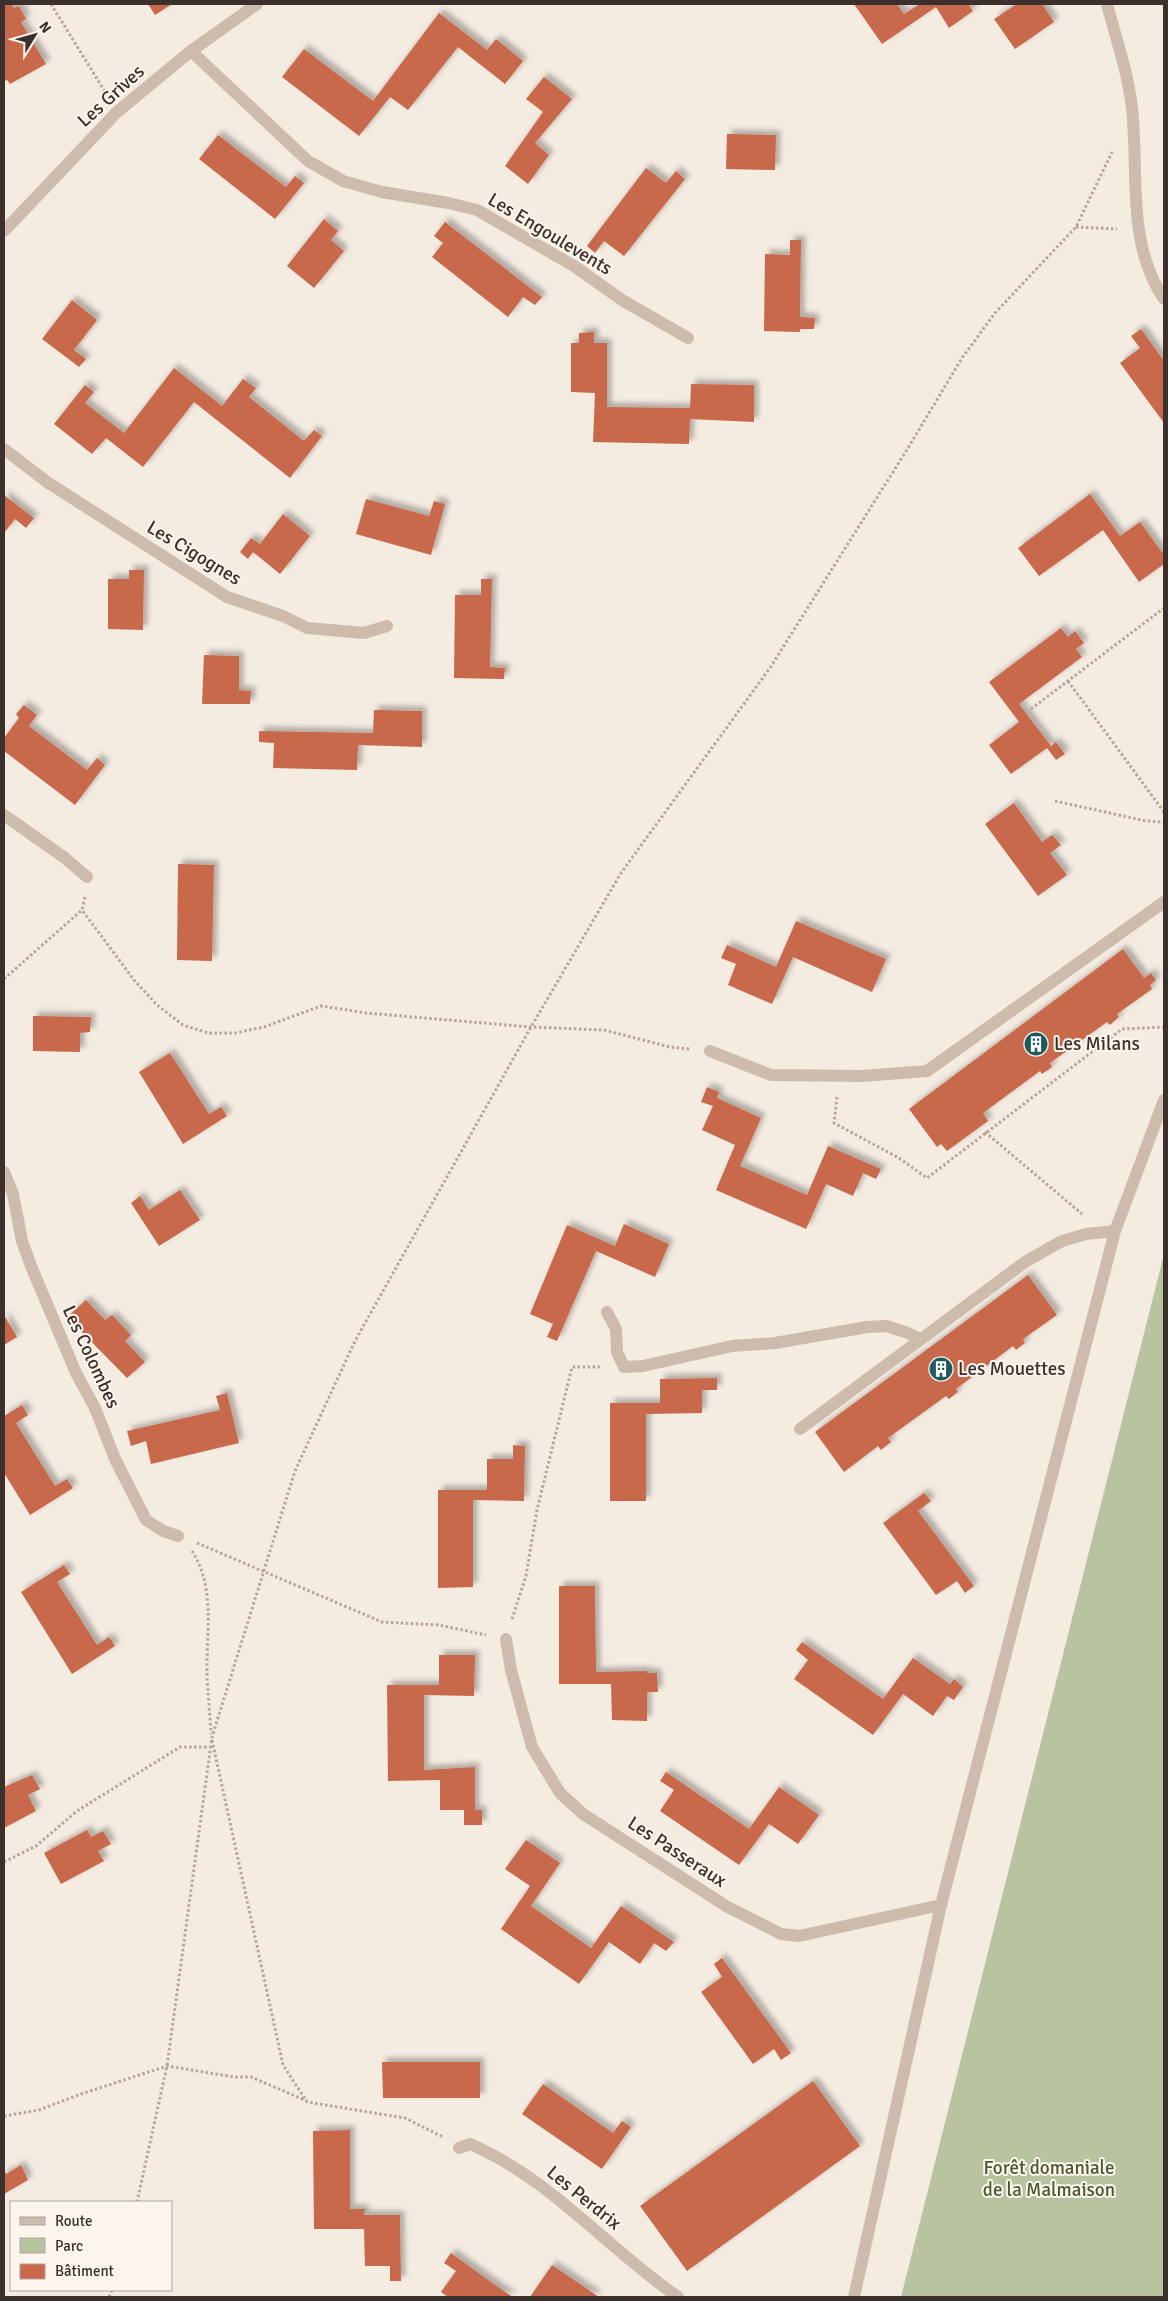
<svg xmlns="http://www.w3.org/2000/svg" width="1168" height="2301" font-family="Signika,sans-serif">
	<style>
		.green { fill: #b8c4a0 }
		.building { fill: #c8694b; filter: url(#shadow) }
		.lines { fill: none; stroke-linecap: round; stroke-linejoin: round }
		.path { stroke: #b9a596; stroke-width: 3; stroke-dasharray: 2.5 2.5; stroke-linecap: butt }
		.minor { stroke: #cdbbac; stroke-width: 12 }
		.labels { text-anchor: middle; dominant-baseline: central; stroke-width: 4; stroke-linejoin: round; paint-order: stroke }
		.street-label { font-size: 19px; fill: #3b302b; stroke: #fbf5ee }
		.poi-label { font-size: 19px; fill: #3b302b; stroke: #fbf5ee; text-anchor: start }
		.park-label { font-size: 19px; fill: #4a5a2e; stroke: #fbf5ee }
	</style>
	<defs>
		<filter id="shadow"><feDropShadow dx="4.5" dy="-4.5" stdDeviation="2.5" flood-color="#0004"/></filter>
	</defs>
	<rect width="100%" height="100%" fill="#f4ebe1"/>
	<path class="green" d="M 1164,1254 L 1164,2297 L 901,2297 Z"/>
	<path class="building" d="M 4,4 L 11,4 L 14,8 L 19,6 L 26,19 L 21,22 L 46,64 L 10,84 L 7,80 L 4,81 Z
		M 148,4 L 172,4 L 155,15 Z
		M 854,4 L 897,4 L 904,14 L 920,4 L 968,4 L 973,11 L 949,28 L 936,7 L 882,44 Z
		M 1017,4 L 1042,4 L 1054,22 L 1015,49 L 994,19 Z
		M 439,13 L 487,50 L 496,39 L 523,61 L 505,84 L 458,47 L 408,110 L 390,97 L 359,136 L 282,77 L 304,49 L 373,101 Z
		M 544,77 L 572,99 L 535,143 L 549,155 L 528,184 L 505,166 L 543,112 L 526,99 Z
		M 727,134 L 776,135 L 775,170 L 726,169 Z
		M 218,135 L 286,187 L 295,176 L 304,183 L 275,219 L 199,159 Z
		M 646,168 L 666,183 L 676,171 L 685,179 L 624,256 L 604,241 L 595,253 L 587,246 Z
		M 324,219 L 338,231 L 331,240 L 344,251 L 314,288 L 287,266 Z
		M 445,222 L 542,297 L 535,305 L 523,297 L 508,317 L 432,257 L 443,243 L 434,236 Z
		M 790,240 L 801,240 L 800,317 L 815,318 L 814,329 L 800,329 L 800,332 L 764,331 L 765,254 L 790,255 Z
		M 72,300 L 97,320 L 74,350 L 86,359 L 79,367 L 42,339 Z
		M 1141,329 L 1164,361 L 1164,423 L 1120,363 L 1140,348 L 1131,336 Z
		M 594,332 L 594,343 L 607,343 L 607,407 L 690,408 L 691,384 L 754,385 L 754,422 L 690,419 L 689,444 L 593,442 L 595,393 L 571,392 L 571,343 L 579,343 L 579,333 Z
		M 174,368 L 222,406 L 243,379 L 256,388 L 249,397 L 304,441 L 314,430 L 322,436 L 290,478 L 194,402 L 143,467 L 106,438 L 92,454 L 54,424 L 85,385 L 94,392 L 85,403 L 124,433 Z
		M 1090,494 L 1120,536 L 1140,522 L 1164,555 L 1164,564 L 1139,582 L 1103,530 L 1039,576 L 1018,548 Z
		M 4,495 L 34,518 L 26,528 L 15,519 L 4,533 Z
		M 366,499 L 429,516 L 434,501 L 445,504 L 431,555 L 356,534 Z
		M 283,514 L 310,536 L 280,574 L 253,552 L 248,559 L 240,552 L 251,538 L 260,544 Z
		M 129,570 L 144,570 L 143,630 L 108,629 L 108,579 L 129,579 Z
		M 481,579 L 492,579 L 490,667 L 505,668 L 504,679 L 454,678 L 455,595 L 481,595 Z
		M 1061,628 L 1068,637 L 1075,631 L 1084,643 L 1076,649 L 1082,657 L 1019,704 L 1051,746 L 1056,742 L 1065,754 L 1056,760 L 1047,748 L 1011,774 L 989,745 L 1019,722 L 989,682 Z
		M 204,655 L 239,656 L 239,690 L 251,691 L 250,704 L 202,704 Z
		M 24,705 L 37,715 L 29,726 L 87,770 L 97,758 L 105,765 L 75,805 L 4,751 L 4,738 L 19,718 L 16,714 Z
		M 374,710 L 422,711 L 422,747 L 358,745 L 357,770 L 273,768 L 274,743 L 259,742 L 259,731 L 373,733 Z
		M 1014,803 L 1042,842 L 1052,835 L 1061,845 L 1050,853 L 1067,875 L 1038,896 L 985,824 Z
		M 178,864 L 214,865 L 212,961 L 177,960 Z
		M 796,921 L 886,959 L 872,992 L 793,957 L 772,1004 L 728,985 L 736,964 L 721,958 L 727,945 L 776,967 Z
		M 1123,949 L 1144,978 L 1151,973 L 1156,980 L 1150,985 L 1152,989 L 1117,1014 L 1119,1017 L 1110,1025 L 1107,1022 L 1050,1063 L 1052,1067 L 1042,1074 L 1040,1071 L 983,1113 L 988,1121 L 947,1151 L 941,1144 L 937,1147 L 909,1109 Z
		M 33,1016 L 91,1017 L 90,1032 L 80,1033 L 80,1052 L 33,1051 Z
		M 170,1053 L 209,1114 L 221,1107 L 227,1116 L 183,1144 L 139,1072 Z
		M 707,1087 L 719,1092 L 717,1098 L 761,1118 L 740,1166 L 807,1195 L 828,1146 L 881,1169 L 876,1179 L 863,1173 L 853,1196 L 826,1184 L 806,1229 L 716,1190 L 735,1145 L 702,1130 L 713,1106 L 701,1102 Z
		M 180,1190 L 200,1220 L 159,1246 L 131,1203 L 140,1196 L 149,1210 Z
		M 624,1224 L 669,1244 L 655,1277 L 596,1251 L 557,1341 L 547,1337 L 553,1324 L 530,1314 L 567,1225 L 615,1246 Z
		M 1028,1275 L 1057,1315 L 1023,1339 L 1025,1343 L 1016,1350 L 1013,1346 L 956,1389 L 958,1392 L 949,1399 L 946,1396 L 888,1438 L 891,1442 L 881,1450 L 878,1446 L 844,1472 L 815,1432 Z
		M 86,1300 L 105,1320 L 112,1315 L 131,1335 L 125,1341 L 145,1362 L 127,1378 L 67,1317 Z
		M 4,1315 L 17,1337 L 4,1345 Z
		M 717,1378 L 717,1390 L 702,1390 L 702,1413 L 646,1414 L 646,1501 L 610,1501 L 610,1403 L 660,1403 L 660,1379 Z
		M 227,1393 L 239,1443 L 151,1464 L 146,1441 L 131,1446 L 127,1431 L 220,1410 L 216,1396 Z
		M 22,1405 L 28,1415 L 16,1423 L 55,1486 L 67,1479 L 73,1488 L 30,1515 L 4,1473 L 4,1416 Z
		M 513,1445 L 525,1446 L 524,1501 L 473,1500 L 473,1587 L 438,1588 L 438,1490 L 487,1490 L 487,1459 L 513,1459 Z
		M 924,1493 L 931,1501 L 918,1511 L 974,1586 L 965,1593 L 957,1581 L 936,1595 L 883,1523 Z
		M 64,1565 L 70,1574 L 57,1582 L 97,1645 L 109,1637 L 115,1646 L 72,1674 L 21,1592 Z
		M 559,1586 L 595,1586 L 596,1672 L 647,1671 L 647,1673 L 657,1673 L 658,1692 L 647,1692 L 647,1721 L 612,1720 L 611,1684 L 559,1684 Z
		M 802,1642 L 883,1699 L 913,1658 L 950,1684 L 954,1679 L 963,1687 L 954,1700 L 947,1696 L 933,1716 L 903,1694 L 873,1735 L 794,1679 L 808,1660 L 796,1650 Z
		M 439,1655 L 475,1655 L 474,1696 L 424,1695 L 424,1770 L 475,1767 L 475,1810 L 482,1810 L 482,1825 L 464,1825 L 464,1810 L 440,1810 L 440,1780 L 388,1781 L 387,1685 L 439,1685 Z
		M 666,1772 L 749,1829 L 779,1787 L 819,1815 L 798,1844 L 769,1824 L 739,1865 L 660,1811 L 674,1790 L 660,1781 Z
		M 32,1775 L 40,1789 L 28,1795 L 36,1811 L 4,1828 L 4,1787 Z
		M 87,1830 L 91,1837 L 103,1831 L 111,1844 L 98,1851 L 104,1861 L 61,1884 L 44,1853 Z
		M 526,1840 L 560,1863 L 531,1906 L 591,1948 L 621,1906 L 674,1942 L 666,1951 L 654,1943 L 640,1964 L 609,1942 L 579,1984 L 501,1929 L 530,1886 L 505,1869 Z
		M 722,1958 L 791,2053 L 781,2060 L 774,2049 L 753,2064 L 701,1992 L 722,1977 L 714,1964 Z
		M 382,2062 L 480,2062 L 480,2098 L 383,2098 Z
		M 813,2081 L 860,2146 L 687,2271 L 640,2206 Z
		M 543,2084 L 613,2133 L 622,2121 L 631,2127 L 602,2169 L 522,2114 Z
		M 350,2130 L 350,2209 L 365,2209 L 364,2215 L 400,2215 L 401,2281 L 390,2281 L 390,2266 L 365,2266 L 364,2229 L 314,2229 L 313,2131 Z
		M 21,2165 L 28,2180 L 4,2194 L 4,2169 L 6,2174 Z
		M 451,2253 L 498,2287 L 513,2297 L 448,2297 L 441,2292 L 456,2271 L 444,2263 Z
		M 552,2265 L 599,2297 L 530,2297 Z"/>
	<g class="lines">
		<path class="path" d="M 51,4 L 107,95
			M 1076,227 L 1117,229
			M 1068,681 L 1164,812
			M 1031,709 L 1164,608
			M 1055,801 L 1146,821 L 1164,822
			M 85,897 L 82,910 L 134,980 L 157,1005 L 183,1025 L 208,1033 L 235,1033 L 264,1027 L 321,1006 L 366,1013 L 531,1027 L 604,1030 L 670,1047 L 690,1049
			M 4,979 L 82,910
			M 837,1097 L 834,1123 L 899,1158 L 927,1178 L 1122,1029 L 1164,1027
			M 985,1132 L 1082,1214
			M 197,1543 L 382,1622 L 439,1625 L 486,1635
			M 192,1551 C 216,1588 206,1634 207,1676 C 208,1695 210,1714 211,1734
			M 512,1619 L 526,1576 L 537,1510 L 572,1367 L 601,1367
			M 212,1740 L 283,2065 L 307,2102 L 405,2118 L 443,2137
			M 4,1862 L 36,1846 L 77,1811 L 180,1747 L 210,1747
			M 4,2116 L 39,2110 L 81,2094 L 167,2066 L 234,2077 L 251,2077 L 307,2101
			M 137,2202 L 167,2066 L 212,1737 L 295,1471 L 355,1341 L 531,1027 L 621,873 L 770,668 L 908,448 L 962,358 L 995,313 L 1076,227 L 1112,152
			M 109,2297 L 112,2290"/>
		<path class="minor" d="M 1107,4 C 1116,38 1128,73 1132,108 C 1139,172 1126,243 1164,299
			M 191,51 L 308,161 L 343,181 L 382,192 L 448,203 L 477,210 L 574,266 L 622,300 L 688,338
			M 4,231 L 117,112 L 191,51 L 257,4
			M 4,449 L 47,482 L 227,597 L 283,616 L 307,628 L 364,633 L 387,626
			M 4,815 L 65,858 L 87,877
			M 710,1051 L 771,1075 L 862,1076 L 927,1071 L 1164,902
			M 4,1172 L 13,1194 L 22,1241 L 31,1266 L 76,1373 L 95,1408 L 115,1459 L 146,1520 L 163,1531 L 178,1536
			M 607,1312 L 616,1329 L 617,1352 L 624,1367 L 643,1366 L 732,1346 L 775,1343 L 867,1327 L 886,1326 L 908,1333 L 920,1339
			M 800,1429 L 1025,1262 L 1062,1241 L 1086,1234 L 1115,1231
			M 506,1639 L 511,1670 L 532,1747 L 560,1793 L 583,1814 L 726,1906 L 781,1934 L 799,1936 L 941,1905
			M 459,2148 L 470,2144 C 550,2178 608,2249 678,2297
			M 854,2297 L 941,1905 L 1115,1231 L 1164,1100"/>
	</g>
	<defs>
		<symbol id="building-disc" viewBox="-11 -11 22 22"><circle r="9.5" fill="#1f5a5e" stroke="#fbf5ee"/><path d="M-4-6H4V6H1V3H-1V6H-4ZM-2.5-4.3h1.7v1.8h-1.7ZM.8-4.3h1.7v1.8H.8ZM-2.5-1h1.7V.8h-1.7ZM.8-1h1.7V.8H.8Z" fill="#fff"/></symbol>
	</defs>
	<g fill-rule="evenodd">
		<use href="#building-disc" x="1022" y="1030" width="28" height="28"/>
		<use href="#building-disc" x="927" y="1355" width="28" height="28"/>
	</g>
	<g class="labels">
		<g class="street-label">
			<text transform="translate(111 96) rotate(-42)">Les Grives</text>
			<text transform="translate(550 234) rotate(31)">Les Engoulevents</text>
			<text transform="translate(194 553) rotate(31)">Les Cigognes</text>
			<text transform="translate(91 1357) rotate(65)">Les Colombes</text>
			<text transform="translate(677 1852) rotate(33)">Les Passeraux</text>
			<text transform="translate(584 2198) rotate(39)">Les Perdrix</text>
		</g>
		<g class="poi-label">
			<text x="1054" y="1044">Les Milans</text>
			<text x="958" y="1369">Les Mouettes</text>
		</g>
		<g class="park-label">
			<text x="1049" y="2168">Forêt domaniale<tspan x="1049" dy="22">de la Malmaison</tspan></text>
		</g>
	</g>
	<rect width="1168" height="2301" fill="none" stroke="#3b302b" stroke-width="10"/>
	<rect x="10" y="2201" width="162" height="90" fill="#fbf5ee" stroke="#aea6a0"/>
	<rect x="20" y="2217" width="25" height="8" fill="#cdbbac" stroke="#aea6a0"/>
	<text x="55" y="2226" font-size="15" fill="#3b302b">Route</text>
	<rect x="20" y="2238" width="25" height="15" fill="#b8c4a0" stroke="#aea6a0"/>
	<text x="55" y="2251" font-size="15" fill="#3b302b">Parc</text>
	<rect x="20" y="2264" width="25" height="15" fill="#c8694b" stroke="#aea6a0"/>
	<text x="55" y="2276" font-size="15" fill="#3b302b">Bâtiment</text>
	<g transform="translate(35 35) rotate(53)" stroke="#fbf5ee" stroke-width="4" paint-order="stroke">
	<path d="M0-4L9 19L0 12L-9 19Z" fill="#3b302b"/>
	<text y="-8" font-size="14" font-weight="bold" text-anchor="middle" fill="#3b302b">N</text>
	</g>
</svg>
